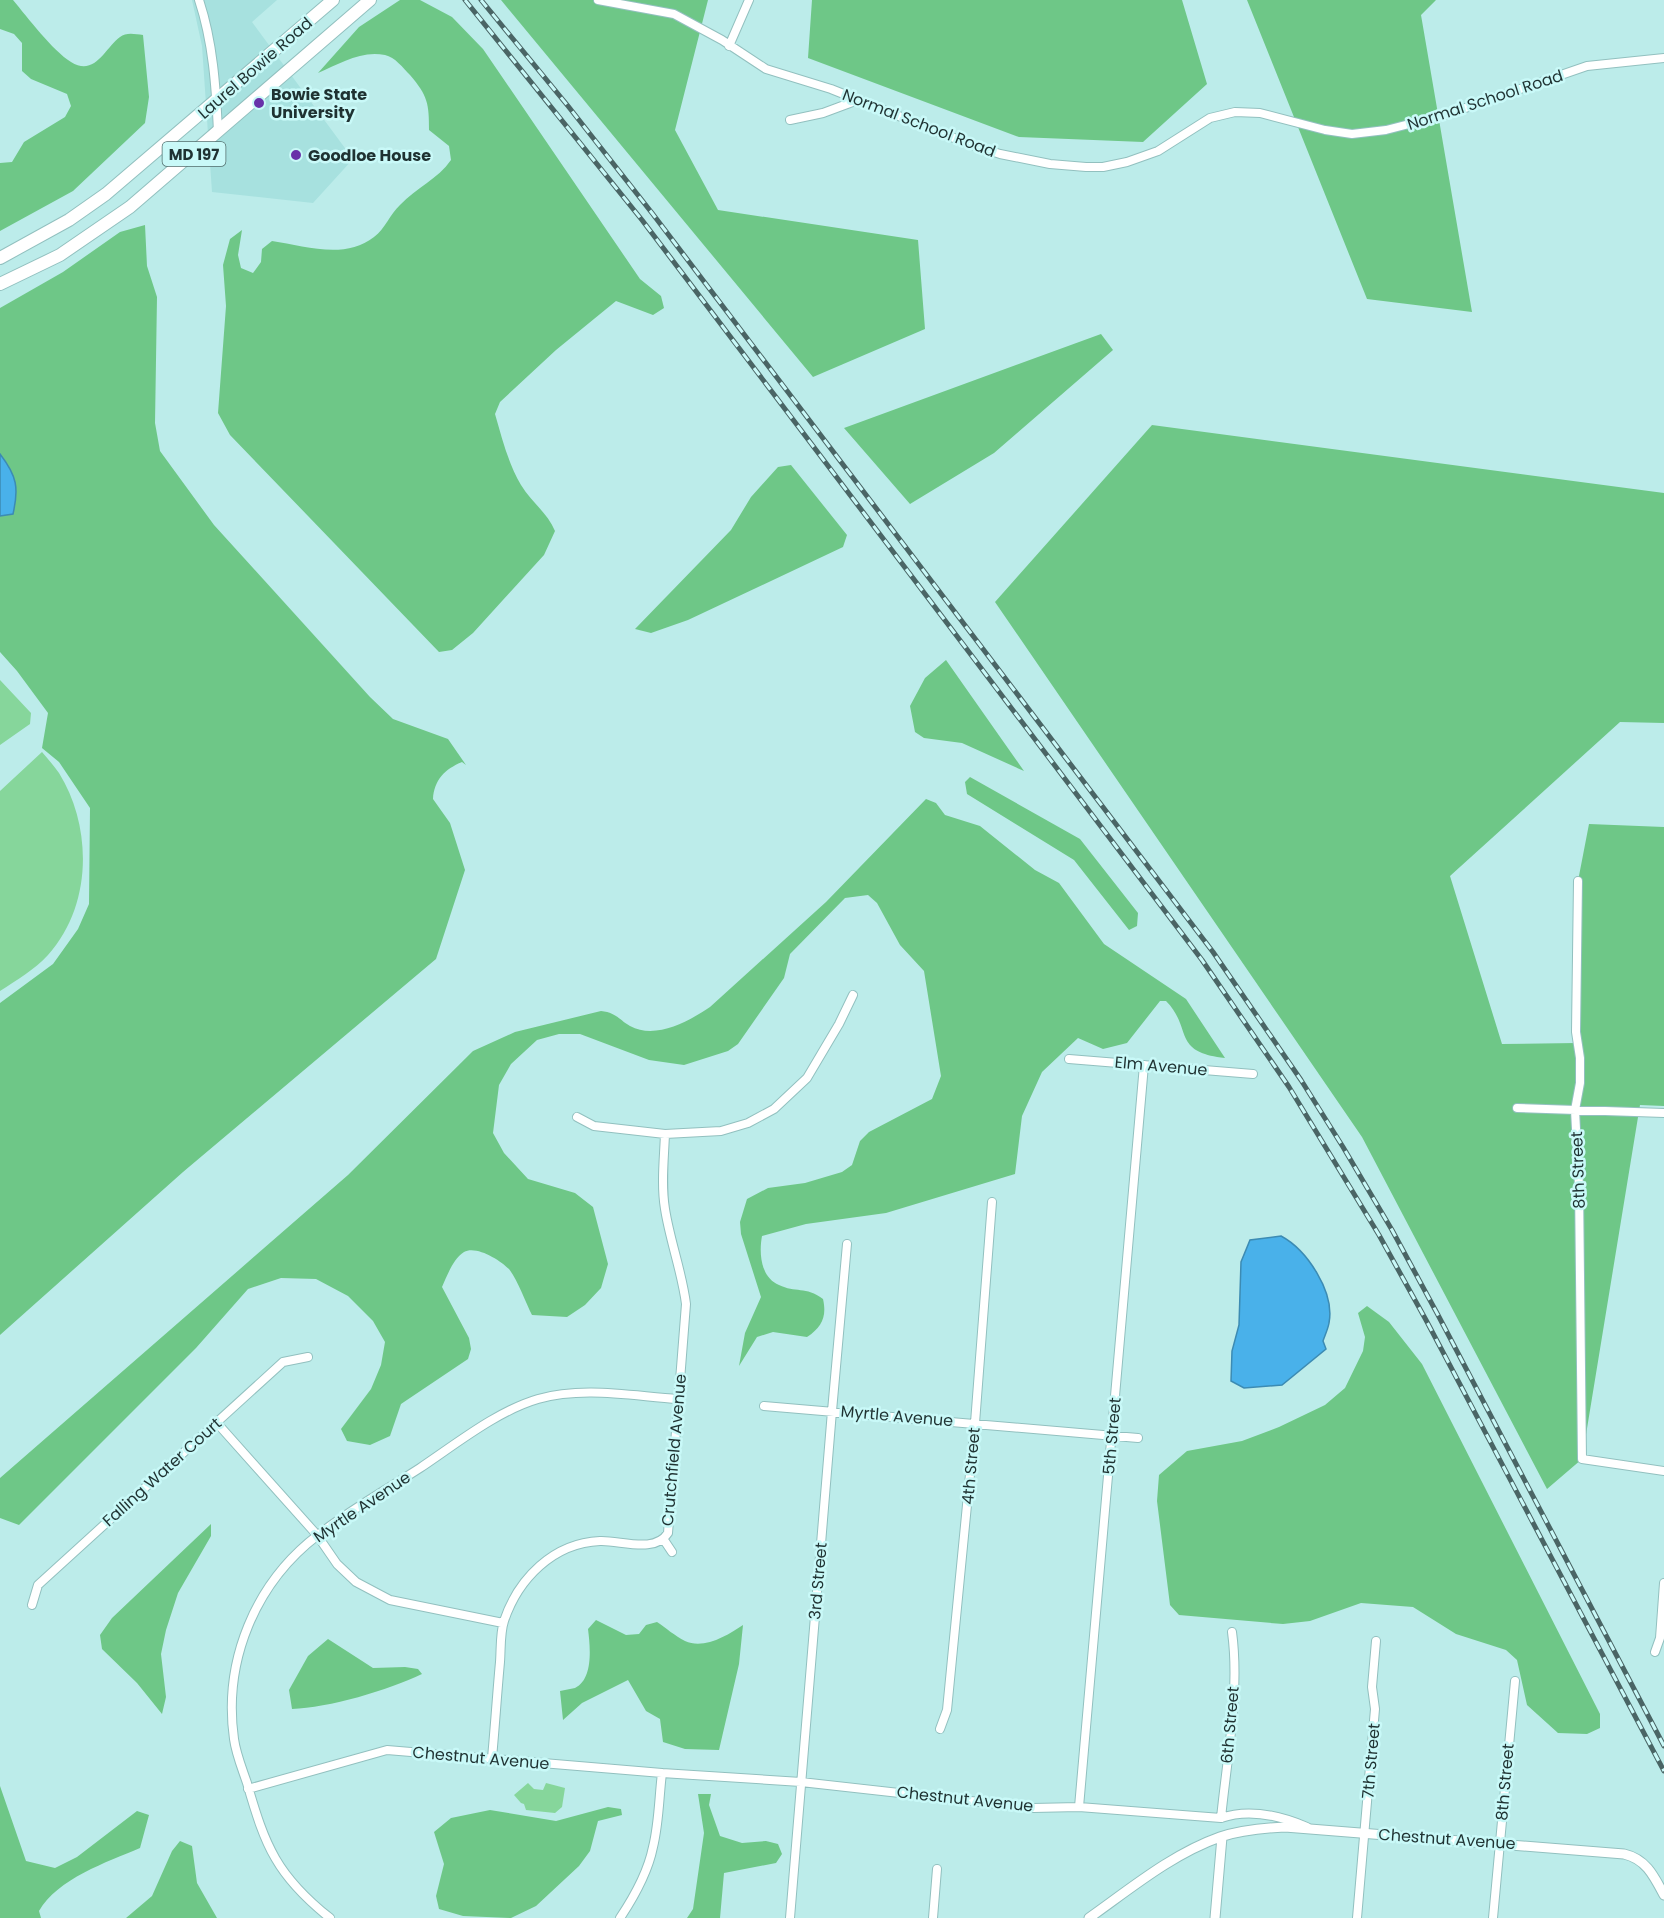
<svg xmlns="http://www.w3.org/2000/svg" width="1664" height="1918" font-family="Poppins,sans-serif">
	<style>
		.built { fill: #a7e1df }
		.green { fill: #86d69b }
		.forest { fill: #6ec787 }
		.water { fill: #49b1ea; stroke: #3c8bb3; stroke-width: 1.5 }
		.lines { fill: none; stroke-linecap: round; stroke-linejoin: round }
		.minor-casing { stroke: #92c0bf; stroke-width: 10 }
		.tertiary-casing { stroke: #92c0bf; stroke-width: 11 }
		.primary-casing { stroke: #92c0bf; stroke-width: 14 }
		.minor { stroke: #fff; stroke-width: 8 }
		.tertiary { stroke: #fff; stroke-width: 9 }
		.primary { stroke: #fff; stroke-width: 12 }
		.rail-casing { stroke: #4a6565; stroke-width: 5 }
		.rail { stroke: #c9f9f8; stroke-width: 3; stroke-dasharray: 9; stroke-linecap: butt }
		.poi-dot { fill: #6832a9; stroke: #c9f9f8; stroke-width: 2 }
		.labels { text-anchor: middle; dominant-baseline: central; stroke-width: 5; stroke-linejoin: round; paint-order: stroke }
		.shield { fill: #c9f9f8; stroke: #526e6d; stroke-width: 1.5 }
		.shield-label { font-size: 15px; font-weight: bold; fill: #1f3232 }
		.street-label { font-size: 16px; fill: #1f3232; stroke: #c9f9f8 }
		.poi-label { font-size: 16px; font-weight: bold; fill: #1f3232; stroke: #c9f9f8; text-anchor: start }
	</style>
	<rect width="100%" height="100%" fill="#bcecea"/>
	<path class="built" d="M 192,0 L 277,0 L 252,22 L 353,159 L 313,203 L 212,192 L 202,46 Z"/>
	<path class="green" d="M 0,680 L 31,713 L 30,724 L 0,745 Z
		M 42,752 C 48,759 54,766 59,773 C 93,828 92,906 48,955 C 34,970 17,980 0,991 L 0,791 Z
		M 528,1783 L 534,1789 L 543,1790 L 546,1783 L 565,1788 L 562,1807 L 555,1813 L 526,1810 L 524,1804 L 521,1803 L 514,1795 Z"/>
	<path class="forest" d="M 0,0 L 13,0 C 28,18 52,50 71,62 C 95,77 105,48 120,37 C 126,32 135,34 143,35 L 149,97 L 145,123 L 73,191 L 0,231 L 0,163 L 12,162 L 24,142 L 65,117 L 71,106 L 67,94 L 31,79 L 22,71 L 22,43 L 14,34 L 0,29 Z
		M 400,0 L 420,0 L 452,17 L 483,49 L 640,279 L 661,296 L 664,308 L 653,315 L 616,301 L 556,350 L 500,402 L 495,414 C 502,438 508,463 521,485 C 531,502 547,512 555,531 L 544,555 L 473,633 L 452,650 L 439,652 L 230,435 L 218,413 L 226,306 L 223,265 L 230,239 L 242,230 L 238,255 L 241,268 L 253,273 L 261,262 L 262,249 L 272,241 C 305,246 345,260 374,237 C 385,229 390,214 400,205 C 416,188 438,179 451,160 L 449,146 L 429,130 C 429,104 428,96 410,75 C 403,68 395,57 385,55 C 361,50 339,64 318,73 L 359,27 Z
		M 501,0 L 708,0 L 675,130 L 718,210 L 918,240 L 925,329 L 813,377 Z
		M 812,0 L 1182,0 L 1207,84 L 1143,142 L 1019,137 L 808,58 Z
		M 1247,0 L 1436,0 L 1421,15 L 1472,312 L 1367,299 Z
		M 145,225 L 147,266 L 157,297 L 155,423 L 160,451 L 214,525 L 370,697 L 393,719 L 448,739 L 466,765 L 462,762 C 445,769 434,780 433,799 L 450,823 L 465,870 L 436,959 L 183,1172 L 0,1335 L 0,1003 L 53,964 L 78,929 L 89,904 L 90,808 L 59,762 L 42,748 L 48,713 L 17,671 L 0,652 L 0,308 L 63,272 L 120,232 Z
		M 1101,334 L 1113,350 L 994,453 L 910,504 L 844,428 Z
		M 1152,425 L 1664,493 L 1664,723 L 1620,722 L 1450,876 L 1502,1044 L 1577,1043 L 1578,881 L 1589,824 L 1664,827 L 1664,1106 L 1640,1105 L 1582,1459 L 1547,1489 L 1362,1137 L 995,602 Z
		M 791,465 L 847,535 L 843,547 L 688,620 L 651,633 L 635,629 L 731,530 L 751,497 L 778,467 Z
		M 946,660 L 1024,771 L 962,743 L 924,738 L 915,732 L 910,706 L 925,678 Z
		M 970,777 L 1080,839 L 1138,913 L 1137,926 L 1129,930 L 1074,860 L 967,794 L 965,782 Z
		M 926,799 L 936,803 L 945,815 L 980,826 L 1035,870 L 1059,883 L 1104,944 L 1186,999 L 1225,1058 C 1171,1052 1193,1028 1166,1001 L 1160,1001 L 1127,1043 L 1103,1049 L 1078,1038 L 1042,1072 L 1022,1116 L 1015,1174 L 886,1213 L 806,1224 L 762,1236 C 759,1252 760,1277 779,1285 C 795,1293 806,1286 823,1299 C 827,1316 822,1327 807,1337 L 773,1332 L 757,1337 L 739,1366 L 745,1333 L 761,1297 L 741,1234 L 740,1222 L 747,1199 L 768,1188 L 805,1183 L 842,1172 L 852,1165 L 860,1141 L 869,1132 L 932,1099 L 941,1076 L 924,971 L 900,945 L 877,903 L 868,895 L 845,898 L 790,954 L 784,978 L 738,1044 L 728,1051 L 684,1065 L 649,1060 L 580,1034 L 559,1034 L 537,1040 L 511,1064 L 499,1085 L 493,1133 L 504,1153 L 528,1179 L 575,1193 L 593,1207 L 608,1264 L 601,1288 L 585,1305 L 567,1317 L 532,1315 C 526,1303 517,1279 509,1269 C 500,1260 476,1245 464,1252 C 453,1259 447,1276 442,1287 L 469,1338 L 471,1349 L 468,1359 L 401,1404 L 390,1436 L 370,1445 L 347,1441 L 341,1429 L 371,1389 L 381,1365 L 385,1342 L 373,1321 L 348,1296 L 316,1279 L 281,1278 L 248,1289 L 196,1348 L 19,1525 L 0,1518 L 0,1478 L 348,1175 L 473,1051 L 515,1032 L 601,1011 C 617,1013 618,1019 630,1026 C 656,1040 689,1021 710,1007 L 826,902 Z
		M 1367,1306 L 1389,1322 L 1422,1364 L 1600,1714 L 1600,1728 L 1587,1734 L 1558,1733 L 1527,1705 L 1517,1660 L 1506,1650 L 1456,1634 L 1413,1607 L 1361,1603 L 1310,1621 L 1283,1624 L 1179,1615 L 1170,1605 L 1157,1501 L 1159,1475 L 1187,1451 L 1242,1441 L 1279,1427 L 1325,1405 L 1345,1388 L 1363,1351 L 1365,1337 L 1358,1313 Z
		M 211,1524 L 211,1536 L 178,1593 L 166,1630 L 161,1654 L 166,1697 L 162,1714 L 137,1683 L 102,1649 L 100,1635 L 112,1618 Z
		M 596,1620 L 626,1635 L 639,1634 L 646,1625 L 657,1622 C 666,1628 675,1636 685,1641 C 704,1650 728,1635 743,1625 L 739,1664 L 719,1750 L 685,1749 L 663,1742 L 660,1719 L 646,1711 L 628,1680 L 582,1703 L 563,1720 L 560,1691 C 565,1690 570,1689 575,1688 C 594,1679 590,1645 588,1629 Z
		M 328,1639 L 373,1668 L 405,1667 L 418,1669 L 422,1674 C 389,1690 328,1708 292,1709 L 289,1690 L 308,1656 Z
		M 0,1786 L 26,1861 L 55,1868 L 77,1857 L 137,1811 L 149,1815 L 140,1848 C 107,1862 57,1879 39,1911 L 41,1918 L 0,1918 Z
		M 698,1794 L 711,1794 L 709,1805 L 720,1836 L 742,1843 L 766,1841 L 778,1844 L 782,1854 L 776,1863 L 724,1873 L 720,1918 L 687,1918 L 693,1909 L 704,1833 Z
		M 608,1807 L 621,1809 L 622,1815 L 598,1821 L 590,1851 L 579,1866 L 536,1906 L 511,1918 L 463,1916 L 439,1909 L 436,1896 L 444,1864 L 434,1832 L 451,1818 L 490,1810 L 556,1821 Z
		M 180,1841 L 192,1846 L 197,1883 L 217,1918 L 126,1918 L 152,1896 L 172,1851 Z"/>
	<path class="water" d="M 0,454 C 17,476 19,488 13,514 L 0,516 Z
		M 1281,1236 C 1307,1250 1335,1292 1329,1323 C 1328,1329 1325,1335 1323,1341 L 1326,1349 L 1282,1385 L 1244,1388 L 1231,1381 L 1232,1351 L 1239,1325 L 1241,1262 L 1250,1240 Z"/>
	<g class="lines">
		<defs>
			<path id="minor" d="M 199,0 C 213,42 216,87 218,132
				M 598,0 L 674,14 L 722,40 L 766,69 L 831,89 L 969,144 L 1000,154 L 1050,164 L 1086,167 L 1103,167 L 1127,162 L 1158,151 L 1210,118 L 1235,112 L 1260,113 L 1325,130 L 1352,134 L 1386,130 L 1448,114 L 1587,66 L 1664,58
				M 729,46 L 749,0
				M 790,120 L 823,113 L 858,100
				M 1578,881 L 1576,1032 L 1580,1058 L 1580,1083 L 1575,1110 L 1579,1186 L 1582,1459 L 1664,1471
				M 1069,1059 L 1253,1074
				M 1517,1108 L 1664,1113
				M 577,1117 L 594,1126 L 665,1134 L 721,1131 L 748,1123 L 774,1109 L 807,1078 L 839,1024 L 853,995
				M 764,1406 L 1138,1438
				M 217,1423 L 317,1535 L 337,1564 L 356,1582 L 390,1600 L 503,1623
				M 664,1540 L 672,1552
				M 32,1605 L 38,1585 L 283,1362 L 308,1357
				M 1655,1652 L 1660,1638 L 1664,1583
				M 940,1729 L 947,1710 L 975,1423 L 992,1202
				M 492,1758 C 495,1726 497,1694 500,1662 C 501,1649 500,1633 504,1621 C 518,1579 553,1543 600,1541 C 620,1540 655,1554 668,1533 L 686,1304 C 682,1272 670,1241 665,1209 C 661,1184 664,1159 665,1134
				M 248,1789 L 387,1750 L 662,1773 L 801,1782 L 1033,1808 L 1079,1807 L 1221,1818 C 1249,1808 1281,1816 1307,1827
				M 1079,1807 L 1144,1065
				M 1221,1818 C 1227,1758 1240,1691 1232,1632
				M 330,1918 C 277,1876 265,1846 247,1783 C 242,1768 236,1754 234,1739 C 223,1661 255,1583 318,1535 C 350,1510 386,1490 420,1468 C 456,1444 497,1411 538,1399 C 583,1386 632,1396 678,1399
				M 620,1918 C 634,1897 648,1872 653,1847 C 659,1823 659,1797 662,1773
				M 790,1918 L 832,1411 L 847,1244
				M 933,1918 L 937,1869
				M 1357,1918 L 1375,1709 L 1372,1687 L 1376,1641
				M 1493,1918 L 1515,1681"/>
			<path id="tertiary" d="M 1089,1918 C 1130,1889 1172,1854 1220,1837 C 1241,1830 1263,1828 1285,1827 L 1624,1854 C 1646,1859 1654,1876 1664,1895
				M 1215,1918 L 1222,1837"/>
			<path id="primary" d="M 0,258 L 69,220 L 106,194 L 333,0
				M 0,284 L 60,255 L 130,207 L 370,0"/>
		</defs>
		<use href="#minor" class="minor-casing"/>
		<use href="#tertiary" class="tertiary-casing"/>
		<use href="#primary" class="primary-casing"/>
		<use href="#minor" class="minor"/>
		<use href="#tertiary" class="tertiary"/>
		<use href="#primary" class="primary"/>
		<defs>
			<path id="rail" d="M 465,0 L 642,220 L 1202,960 L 1289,1087 L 1379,1235 L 1426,1320 L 1664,1771
				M 481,0 L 568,106 L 652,213 L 1213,952 L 1301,1080 L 1343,1147 L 1392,1230 L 1438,1315 L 1664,1746"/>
		</defs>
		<use href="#rail" class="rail-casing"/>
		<use href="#rail" class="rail"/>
	</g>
	<g class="poi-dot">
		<circle cx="259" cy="103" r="6"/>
		<circle cx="296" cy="155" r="6"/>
	</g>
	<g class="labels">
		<rect class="shield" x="162.5" y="142" width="63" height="24" rx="4.5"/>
		<g class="shield-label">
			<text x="194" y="154">MD 197</text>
		</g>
		<g class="street-label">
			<text transform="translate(255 68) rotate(-41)">Laurel Bowie Road</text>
			<text transform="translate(1485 100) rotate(-18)">Normal School Road</text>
			<text transform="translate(919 123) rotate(21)">Normal School Road</text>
			<text transform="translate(1161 1066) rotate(5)">Elm Avenue</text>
			<text transform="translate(1578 1170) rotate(-92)">8th Street</text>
			<text transform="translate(897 1416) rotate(5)">Myrtle Avenue</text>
			<text transform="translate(1112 1436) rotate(-85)">5th Street</text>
			<text transform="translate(674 1450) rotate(-85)">Crutchfield Avenue</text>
			<text transform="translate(971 1466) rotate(-85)">4th Street</text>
			<text transform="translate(162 1472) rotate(-42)">Falling Water Court</text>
			<text transform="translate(362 1507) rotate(-34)">Myrtle Avenue</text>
			<text transform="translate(818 1581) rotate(-85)">3rd Street</text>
			<text transform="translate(1230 1725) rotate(-85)">6th Street</text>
			<text transform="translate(481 1758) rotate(5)">Chestnut Avenue</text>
			<text transform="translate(1371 1761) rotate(-85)">7th Street</text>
			<text transform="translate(1505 1782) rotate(-85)">8th Street</text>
			<text transform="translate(965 1799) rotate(6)">Chestnut Avenue</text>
			<text transform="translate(1447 1839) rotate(4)">Chestnut Avenue</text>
		</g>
		<g class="poi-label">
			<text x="271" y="94">Bowie State<tspan x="271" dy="18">University</tspan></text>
			<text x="308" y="155">Goodloe House</text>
		</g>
	</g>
</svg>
